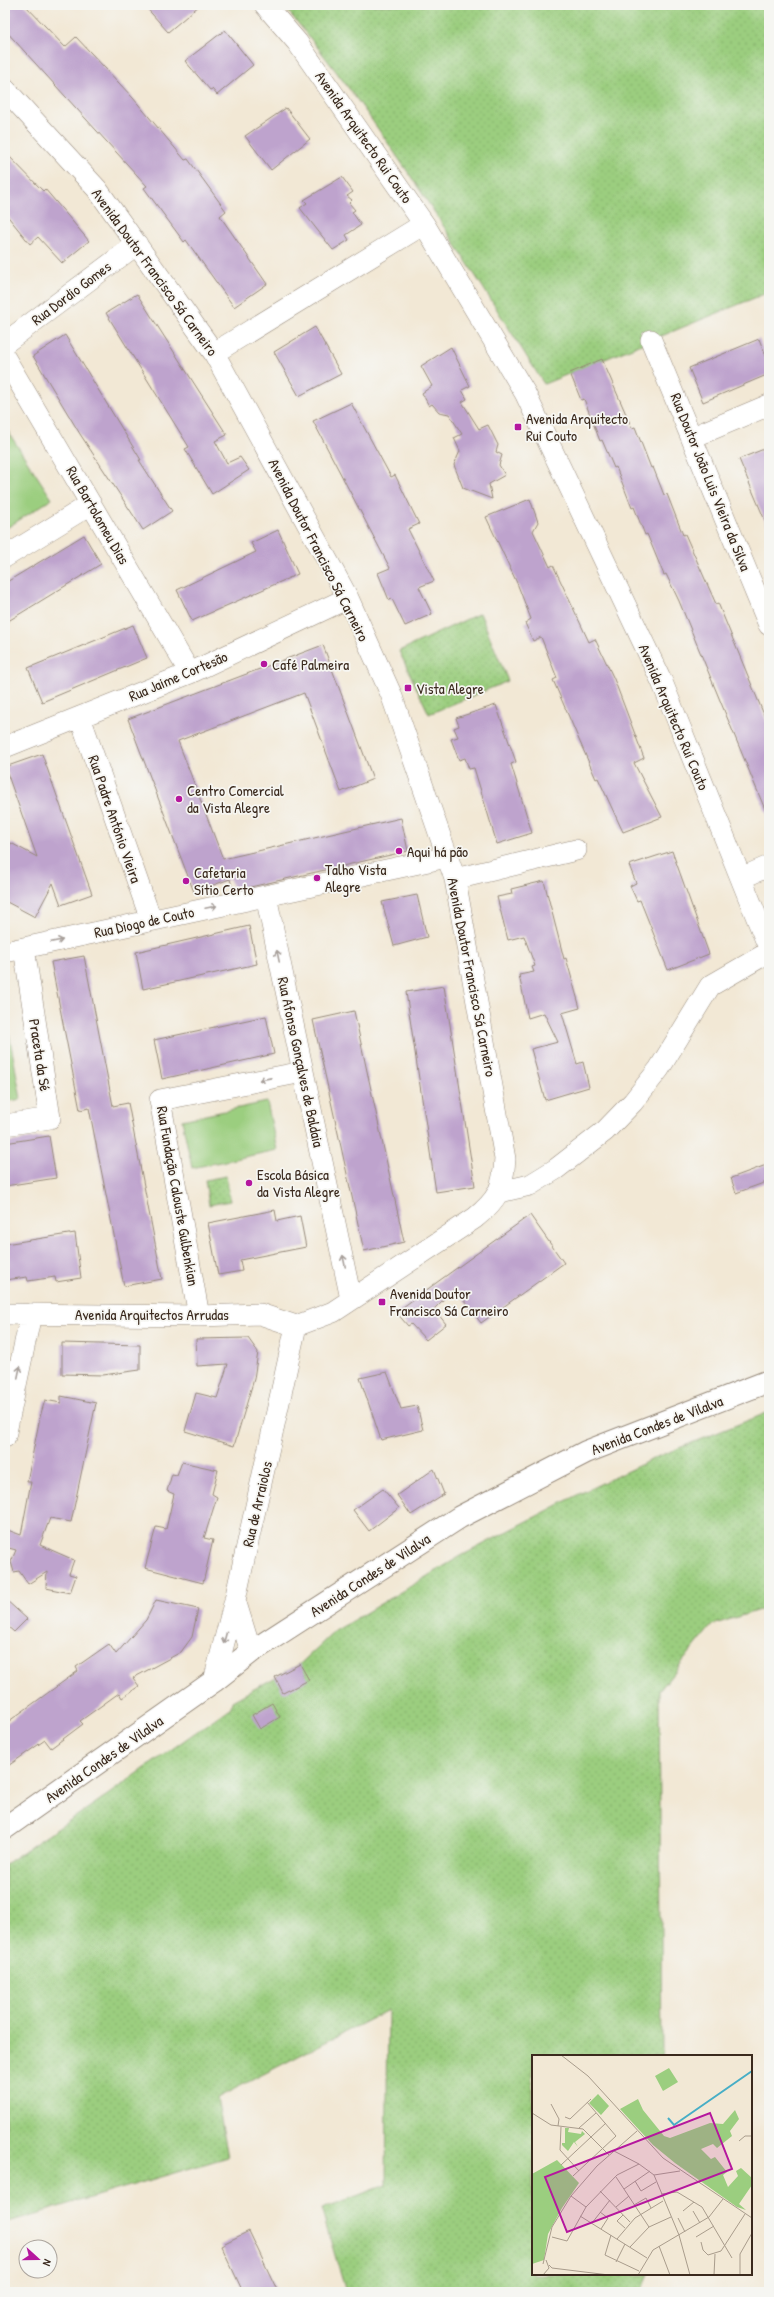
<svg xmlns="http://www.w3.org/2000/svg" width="774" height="2297" font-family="'Patrick Hand',sans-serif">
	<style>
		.grass { fill: url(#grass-dots); stroke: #6b7c4e }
		.garden { fill: #9bce7f; stroke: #6b7c4e }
		.building { fill: #bea3cd }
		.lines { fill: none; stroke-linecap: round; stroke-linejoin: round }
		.minor-casing { stroke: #96897a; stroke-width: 22 }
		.major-casing { stroke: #96897a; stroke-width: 24 }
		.minor { stroke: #fff; stroke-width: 21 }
		.major { stroke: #fff; stroke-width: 22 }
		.oneway { stroke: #a79f9a }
		.poi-dot { fill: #b5179e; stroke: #f6f6f2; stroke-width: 1.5 }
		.labels { text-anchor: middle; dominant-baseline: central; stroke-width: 3.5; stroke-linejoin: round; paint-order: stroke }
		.street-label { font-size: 15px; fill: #3b2a1e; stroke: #f6f6f2 }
		.poi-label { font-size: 15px; fill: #3b2a1e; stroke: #f6f6f2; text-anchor: start }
		.inset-river { fill: none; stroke: #47aec6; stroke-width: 2 }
		.inset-road { fill: none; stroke: #a99c8c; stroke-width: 1 }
		.view { fill: #b5179e; fill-opacity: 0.15; stroke: #b5179e; stroke-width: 2 }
		.inset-edge { fill: none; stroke: #3b2a1e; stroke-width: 2 }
	</style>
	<defs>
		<pattern id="grass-dots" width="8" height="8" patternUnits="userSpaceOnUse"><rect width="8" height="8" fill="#9bce7f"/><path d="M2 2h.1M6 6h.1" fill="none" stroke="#86b16d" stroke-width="1.8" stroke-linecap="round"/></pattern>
	</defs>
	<rect width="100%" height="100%" fill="#f6f6f2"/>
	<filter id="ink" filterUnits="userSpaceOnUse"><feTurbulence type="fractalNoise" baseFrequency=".025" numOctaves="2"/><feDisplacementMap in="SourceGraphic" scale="8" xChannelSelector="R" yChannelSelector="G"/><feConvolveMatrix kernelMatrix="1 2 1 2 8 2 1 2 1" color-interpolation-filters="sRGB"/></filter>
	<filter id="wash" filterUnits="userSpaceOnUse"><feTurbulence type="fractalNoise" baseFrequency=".012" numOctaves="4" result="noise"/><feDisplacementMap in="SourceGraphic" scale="16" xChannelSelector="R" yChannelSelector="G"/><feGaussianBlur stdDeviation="0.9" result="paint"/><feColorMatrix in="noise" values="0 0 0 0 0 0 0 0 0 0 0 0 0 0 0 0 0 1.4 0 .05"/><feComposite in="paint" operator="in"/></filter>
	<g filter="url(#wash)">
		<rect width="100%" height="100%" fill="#f2e8d5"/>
		<path class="grass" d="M 283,5 L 769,5 L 769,292 L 544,384 C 462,255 382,122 283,5 Z
			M 480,613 L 508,681 L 429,714 L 399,651 Z
			M 226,1176 L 230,1201 L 209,1205 L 205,1180 Z
			M 769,1412 L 769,1607 L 712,1625 L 659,1691 L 662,2056 L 533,2056 L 533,2274 L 649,2274 L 641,2292 L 346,2292 L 321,2209 L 386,2185 L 388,2010 L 217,2098 L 228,2157 L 5,2223 L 5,1864 L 106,1796 L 231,1707 L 232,1701 L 300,1664 L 335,1631 L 461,1556 L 579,1494 L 659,1456 Z"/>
		<path class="garden" d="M 5,427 L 52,499 L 5,529 Z
			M 5,1011 L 21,1099 L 5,1102 Z
			M 267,1102 L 277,1150 L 192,1168 L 182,1120 Z"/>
		<g id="blocks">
			<path class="building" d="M 5,5 L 25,5 L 65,47 L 76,37 L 133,98 L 185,160 L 188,159 L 226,211 L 220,216 L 267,284 L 234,307 L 186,240 L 184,242 L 144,188 L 147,186 L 5,30 Z
				M 144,5 L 200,5 L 168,32 Z
				M 225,30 L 253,65 L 217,95 L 212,89 L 210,90 L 185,61 Z
				M 286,108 L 310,139 L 271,170 L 245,136 Z
				M 5,152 L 43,191 L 45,189 L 89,241 L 62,263 L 38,237 L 30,244 L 5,213 Z
				M 342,177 L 353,192 L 347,196 L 352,200 L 349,203 L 355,210 L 352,212 L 361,225 L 346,235 L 349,240 L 333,250 L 300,208 L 307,203 L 304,200 Z
				M 137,294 L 227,435 L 215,441 L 227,463 L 240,457 L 249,470 L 212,494 L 185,449 L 189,447 L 106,313 Z
				M 315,327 L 341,374 L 299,396 L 274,352 Z
				M 65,335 L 141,460 L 139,460 L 172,511 L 143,530 L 80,434 L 33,356 Z
				M 759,339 L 769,364 L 769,374 L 703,402 L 689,368 Z
				M 451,347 L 470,386 L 462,390 L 467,399 L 462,402 L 479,429 L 488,425 L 498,445 L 496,452 L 502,455 L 499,465 L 505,475 L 489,484 L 492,499 L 463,488 L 454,465 L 460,451 L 454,438 L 462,434 L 449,414 L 439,412 L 432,404 L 429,406 L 422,393 L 432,386 L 421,366 Z
				M 602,359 L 632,428 L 635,427 L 651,468 L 653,467 L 664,495 L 667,494 L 683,535 L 685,534 L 716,604 L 718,603 L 769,727 L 769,819 L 679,601 L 666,574 L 664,575 L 647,534 L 645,535 L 634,507 L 632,508 L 616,467 L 614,468 L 602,440 L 600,441 L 584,399 L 581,400 L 570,373 Z
				M 351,403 L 391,477 L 395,475 L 419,524 L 408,529 L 434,581 L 419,587 L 432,614 L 405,626 L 392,599 L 389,600 L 378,573 L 390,568 L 313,421 Z
				M 769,447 L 769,530 L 739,459 Z
				M 530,499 L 538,522 L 533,531 L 550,567 L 553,565 L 589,642 L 595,639 L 614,679 L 644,758 L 634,763 L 662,817 L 623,832 L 598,778 L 596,779 L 553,680 L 557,678 L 541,637 L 533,641 L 525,623 L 531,619 L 517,583 L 486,517 Z
				M 278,530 L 298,574 L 192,621 L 177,590 L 256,552 L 251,543 Z
				M 84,535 L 101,564 L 5,623 L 5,583 Z
				M 133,625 L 147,658 L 42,702 L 28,668 Z
				M 323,645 L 373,779 L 341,792 L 304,693 L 178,741 L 223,859 L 401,818 L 408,851 L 233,891 L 230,879 L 194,892 L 128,719 Z
				M 496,705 L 516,762 L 511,764 L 532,833 L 497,844 L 474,768 L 469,769 L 465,758 L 459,760 L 451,739 L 458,737 L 454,728 L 459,726 L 456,718 Z
				M 42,754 L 92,894 L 61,905 L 53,883 L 35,917 L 5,901 L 5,848 L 9,847 L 11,843 L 37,857 L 5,767 Z
				M 672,851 L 709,954 L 668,970 L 640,900 L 637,901 L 630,886 L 636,883 L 629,865 Z
				M 544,881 L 564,959 L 566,958 L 580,1008 L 562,1013 L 577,1064 L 583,1062 L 589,1087 L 545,1100 L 531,1049 L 558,1042 L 544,1013 L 528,1018 L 519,975 L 534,972 L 532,967 L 535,966 L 524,936 L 508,940 L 497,897 L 512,894 L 511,889 Z
				M 417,895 L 427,937 L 394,946 L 382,902 Z
				M 249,926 L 257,964 L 143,989 L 136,952 Z
				M 84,956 L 113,1106 L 128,1103 L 162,1279 L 124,1286 L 89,1108 L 80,1110 L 51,962 Z
				M 444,986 L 475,1186 L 436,1192 L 406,992 Z
				M 354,1011 L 404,1242 L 364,1251 L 313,1020 Z
				M 266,1016 L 274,1054 L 162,1079 L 154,1040 Z
				M 49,1136 L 56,1178 L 5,1186 L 5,1143 Z
				M 769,1164 L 769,1181 L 736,1193 L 731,1178 Z
				M 275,1210 L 277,1221 L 300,1216 L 306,1247 L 240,1260 L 242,1271 L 218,1275 L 208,1223 Z
				M 530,1215 L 564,1263 L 481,1323 L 455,1288 L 434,1309 L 446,1324 L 426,1340 L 411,1324 L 408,1326 L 396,1312 Z
				M 75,1233 L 81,1278 L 56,1282 L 55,1277 L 28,1281 L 27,1277 L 5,1280 L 5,1244 Z
				M 248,1338 L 258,1352 L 254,1379 L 234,1446 L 185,1431 L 196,1393 L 217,1398 L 228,1364 L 197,1366 L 196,1339 Z
				M 62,1343 L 140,1345 L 140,1370 L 103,1375 L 62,1374 Z
				M 387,1372 L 401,1409 L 417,1406 L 423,1430 L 381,1440 L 360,1378 Z
				M 61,1396 L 96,1403 L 71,1522 L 50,1518 L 40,1545 L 74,1560 L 69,1574 L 76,1576 L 70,1593 L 46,1588 L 47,1572 L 28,1584 L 19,1571 L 14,1572 L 11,1562 L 16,1550 L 5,1547 L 5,1529 L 21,1535 L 31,1482 L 27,1482 L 40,1417 L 45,1400 L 61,1403 Z
				M 182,1462 L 218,1470 L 212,1494 L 217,1497 L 204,1538 L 213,1540 L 203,1583 L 145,1568 L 156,1527 L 166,1529 L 174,1494 L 167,1491 L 172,1474 L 177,1475 Z
				M 434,1469 L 444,1494 L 411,1515 L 397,1495 Z
				M 383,1489 L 399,1508 L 369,1531 L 353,1510 Z
				M 5,1599 L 27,1619 L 14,1632 L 5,1624 Z
				M 156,1600 L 198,1609 L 192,1637 L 181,1652 L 133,1678 L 139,1686 L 122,1698 L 119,1693 L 80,1721 L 83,1724 L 51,1748 L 45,1740 L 5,1768 L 5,1724 L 78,1671 L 76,1667 L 109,1644 L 116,1654 L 146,1620 Z
				M 300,1664 L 309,1680 L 283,1693 L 275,1677 Z
				M 272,1703 L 280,1717 L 260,1729 L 252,1715 Z
				M 249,2231 L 278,2292 L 243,2292 L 221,2245 Z"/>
		</g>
	</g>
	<g filter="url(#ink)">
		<use href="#blocks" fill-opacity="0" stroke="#96897a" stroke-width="1"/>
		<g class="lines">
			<defs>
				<path id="minor" d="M 265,5 L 297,42 L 424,224 L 525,393 L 662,682 L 769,948
					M 5,89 L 97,189 L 214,353 L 348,598 L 391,694 L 455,879 L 505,1159 C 503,1189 498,1199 475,1218 L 333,1312 L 296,1326
					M 651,340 L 769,625
					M 5,343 L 137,244
					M 214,353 L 424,224
					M 5,358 L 190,673
					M 693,437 L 769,405
					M 5,557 L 91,504
					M 80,717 L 151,920
					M 5,747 L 190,673 L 348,598
					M 741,878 L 769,866
					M 455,879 L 576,850
					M 266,896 L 351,1299
					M 5,952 L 447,857
					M 5,1125 L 50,1118 L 24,948
					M 500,1192 L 530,1185 L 556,1169 L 605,1131 L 633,1102 L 659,1069 L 710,986 L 769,952
					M 5,1314 L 199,1316 L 260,1314 L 296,1326
					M 199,1316 L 160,1100 L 303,1072
					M 5,1437 L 31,1314
					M 235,1600 L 251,1652
					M 214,1681 L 235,1600 L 296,1326"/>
				<path id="major" d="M 5,1828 L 214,1681 L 251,1652 L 460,1517 L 586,1452 L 769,1381"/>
			</defs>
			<use href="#minor" class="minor-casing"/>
			<use href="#major" class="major-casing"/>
			<use href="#minor" class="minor"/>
			<use href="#major" class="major"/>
		</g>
		<defs><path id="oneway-shaft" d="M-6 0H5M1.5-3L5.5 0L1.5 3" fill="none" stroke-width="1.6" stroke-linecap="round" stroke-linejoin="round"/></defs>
		<g class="oneway">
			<use href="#oneway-shaft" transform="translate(211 907) rotate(-12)"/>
			<use href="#oneway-shaft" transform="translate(57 941) rotate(-12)"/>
			<use href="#oneway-shaft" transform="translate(278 956) rotate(-102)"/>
			<use href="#oneway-shaft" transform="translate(265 1079) rotate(169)"/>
			<use href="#oneway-shaft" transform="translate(344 1261) rotate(-102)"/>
			<use href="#oneway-shaft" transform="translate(19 1372) rotate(-78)"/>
			<use href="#oneway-shaft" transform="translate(225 1638) rotate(105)"/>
		</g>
	</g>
	<g class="poi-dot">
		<rect x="514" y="423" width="8" height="8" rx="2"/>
		<circle cx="264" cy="664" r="4"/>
		<rect x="404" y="684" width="8" height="8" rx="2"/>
		<circle cx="179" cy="799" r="4"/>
		<circle cx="399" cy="851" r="4"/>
		<circle cx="317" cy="878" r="4"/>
		<circle cx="186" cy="881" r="4"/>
		<circle cx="249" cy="1183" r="4"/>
		<rect x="378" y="1298" width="8" height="8" rx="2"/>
	</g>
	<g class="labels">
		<g class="street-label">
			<text transform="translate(364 137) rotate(55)">Avenida Arquitecto Rui Couto</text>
			<text transform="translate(155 272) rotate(54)">Avenida Doutor Francisco Sá Carneiro</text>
			<text transform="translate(71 293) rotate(-37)">Rua Dordio Gomes</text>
			<text transform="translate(711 482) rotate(68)">Rua Doutor João Luis Vieira da Silva</text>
			<text transform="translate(98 515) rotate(60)">Rua Bartolomeu Dias</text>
			<text transform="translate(319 550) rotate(63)">Avenida Doutor Francisco Sá Carneiro</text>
			<text transform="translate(178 676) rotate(-23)">Rua Jaime Cortesão</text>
			<text transform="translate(674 717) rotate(67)">Avenida Arquitecto Rui Couto</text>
			<text transform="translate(115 819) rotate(71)">Rua Padre António Vieira</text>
			<text transform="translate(144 922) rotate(-12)">Rua Diogo de Couto</text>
			<text transform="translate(472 977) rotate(79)">Avenida Doutor Francisco Sá Carneiro</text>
			<text transform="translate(40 1055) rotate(81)">Praceta da Sé</text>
			<text transform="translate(301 1062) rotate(78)">Rua Afonso Gonçalves de Baldaia</text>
			<text transform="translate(178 1196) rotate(80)">Rua Fundação Calouste Gulbenkian</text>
			<text x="152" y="1314">Avenida Arquitectos Arrudas</text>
			<text transform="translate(657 1425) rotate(-21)">Avenida Condes de Vilalva</text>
			<text transform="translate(257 1504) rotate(-77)">Rua de Arraiolos</text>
			<text transform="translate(370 1575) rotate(-33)">Avenida Condes de Vilalva</text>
			<text transform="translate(104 1759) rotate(-35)">Avenida Condes de Vilalva</text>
		</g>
		<g class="poi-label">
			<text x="526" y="418">Avenida Arquitecto<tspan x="526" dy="17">Rui Couto</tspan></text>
			<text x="272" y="664">Café Palmeira</text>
			<text x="416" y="688">Vista Alegre</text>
			<text x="187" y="790">Centro Comercial<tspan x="187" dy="17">da Vista Alegre</tspan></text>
			<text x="407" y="851">Aqui há pão</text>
			<text x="325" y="869">Talho Vista<tspan x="325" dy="17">Alegre</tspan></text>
			<text x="194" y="872">Cafetaria<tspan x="194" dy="17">Sítio Certo</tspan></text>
			<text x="257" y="1174">Escola Básica<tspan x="257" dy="17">da Vista Alegre</tspan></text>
			<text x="390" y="1293">Avenida Doutor<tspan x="390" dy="17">Francisco Sá Carneiro</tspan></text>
		</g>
	</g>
	<g transform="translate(532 2055)">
		<rect width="220" height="220" fill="#f2e8d5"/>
		<path d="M 66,39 L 77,51 L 69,60 L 57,48 ZM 106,44 L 111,55 L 132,81 L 138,83 L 178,68 L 191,69 L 203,55 L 207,64 L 198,76 L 200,81 L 185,93 L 181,89 L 169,94 L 179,104 L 183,102 L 195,117 L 191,120 L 196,132 L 206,121 L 204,116 L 209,113 L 220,123 L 220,130 L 207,149 L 214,155 L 205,152 L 143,108 L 121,90 L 88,54 ZM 33,73 L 37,73 L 36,77 L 49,79 L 50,76 L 53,79 L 43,87 L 46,92 L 42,87 L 36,96 L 30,90 L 30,88 L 33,88 ZM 25,105 L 47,128 L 30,153 L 16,179 L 12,205 L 0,209 L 0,119 Z" fill="#9bce7f"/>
		<path d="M 137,13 L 146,27 L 131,36 L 123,21 Z" fill="#9bce7f"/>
		<path class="inset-river" d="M 136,63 L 142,70 L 220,16"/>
		<path class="inset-road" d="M 29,0 L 56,21 L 131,103 L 220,163M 19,49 L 27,64 L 26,71M 0,58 L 19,70 L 51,74 L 77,100M 33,62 L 38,64 L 59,44M 29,72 L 28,95 L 47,116M 47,73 L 64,58M 207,86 L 213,81 L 220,81M 82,96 L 107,109M 29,110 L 74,68M 122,120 L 147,180 L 158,220M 122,120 L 148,116M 41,121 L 84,81 L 55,47M 84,122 L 117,172M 103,126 L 109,136 L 124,127M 92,134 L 118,116M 68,136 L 98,167M 129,139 L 145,137 L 170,152 L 200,203M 39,141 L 54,152M 102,150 L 114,143 L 119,153M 84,152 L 97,141M 151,156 L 162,147M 161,156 L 168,168M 68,157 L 76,163 L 69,174M 91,160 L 85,166 L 93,173M 48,161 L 115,203M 146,163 L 153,177M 60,168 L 78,145M 79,180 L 73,200 L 107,216M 20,182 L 35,186 L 54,152 L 85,120 L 107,109 L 122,120M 164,182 L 182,171M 85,184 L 103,163 L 131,146M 169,187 L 171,195 L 176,200 L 189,196 L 213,159M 127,191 L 138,220M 98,192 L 117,172 L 139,162M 84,207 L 93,189M 11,209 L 20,172 L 39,141 L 65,111 L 105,76M 17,210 L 20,213 L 77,220M 11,220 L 17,213 L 14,205M 106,220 L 121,195 L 177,162 L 191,144M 182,220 L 183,199M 208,220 L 208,199 L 220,178"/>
		<path class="view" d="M 178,58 L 200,114 L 35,177 L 13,122 Z"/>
		<rect width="220" height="220" class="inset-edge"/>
	</g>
	<rect width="774" height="2297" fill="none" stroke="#f6f6f2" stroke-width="20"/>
	<g transform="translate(38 2259) rotate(111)"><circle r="19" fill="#f6f6f2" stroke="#aba49d"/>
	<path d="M0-3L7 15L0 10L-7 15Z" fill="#b5179e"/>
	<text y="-6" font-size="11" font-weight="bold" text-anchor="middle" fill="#3b2a1e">N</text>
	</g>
</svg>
